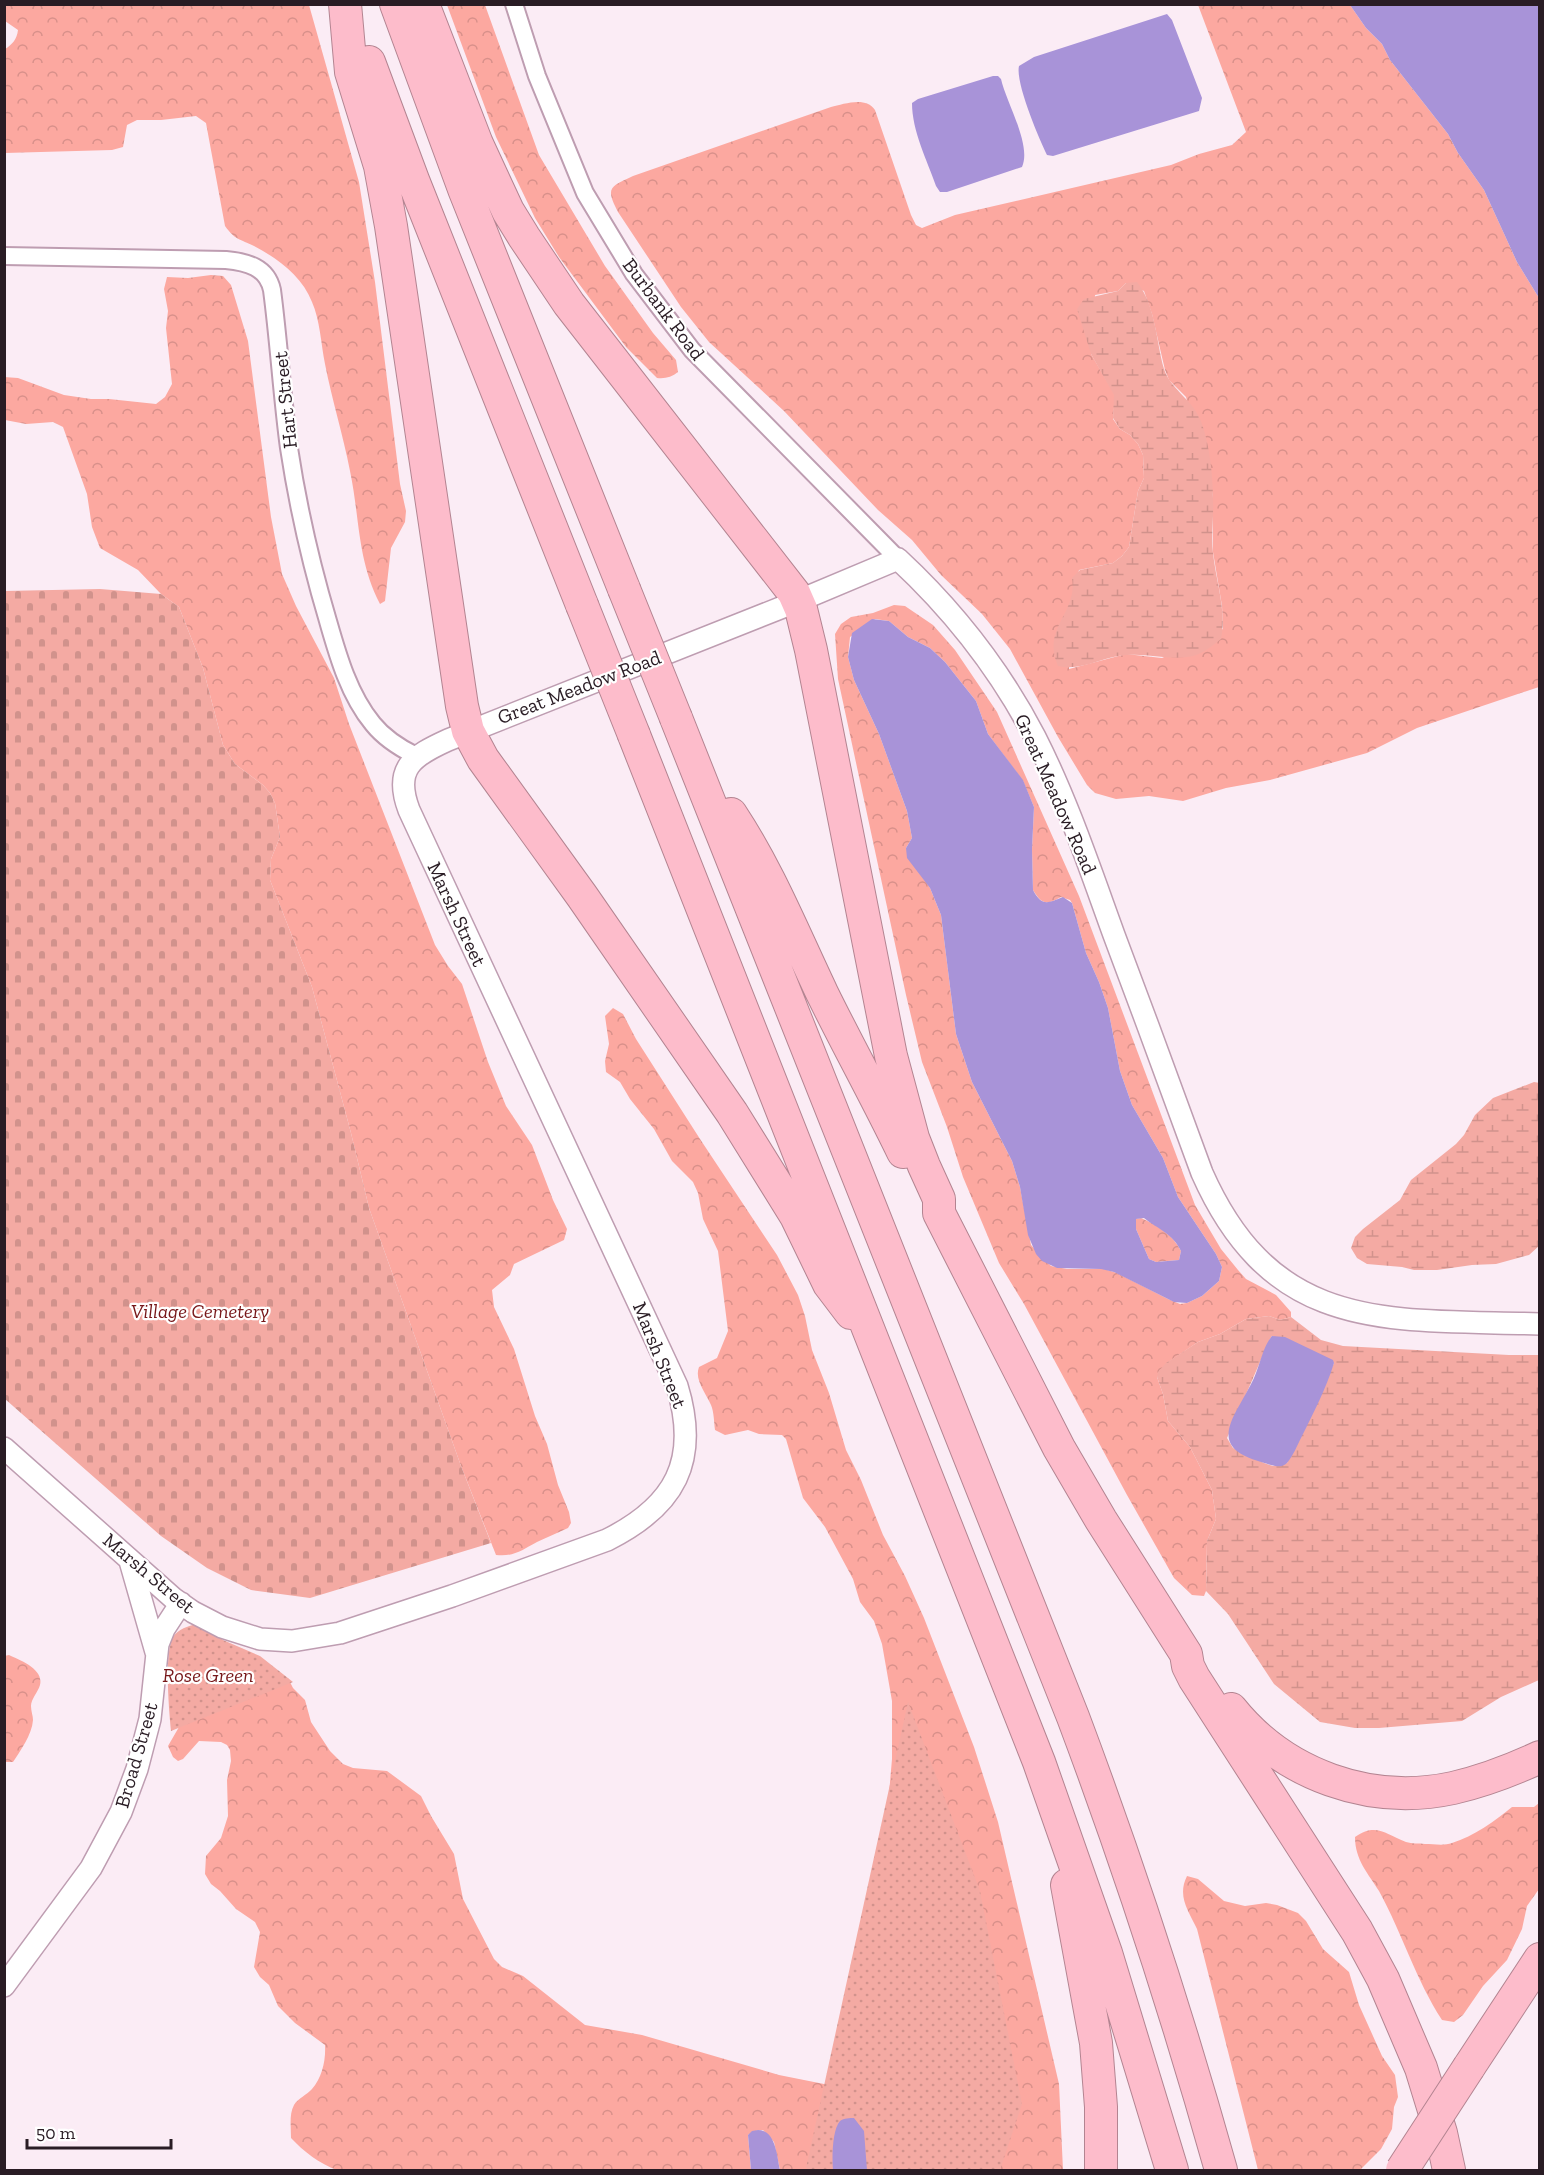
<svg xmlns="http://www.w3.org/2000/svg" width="1544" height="2175" font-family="'Zilla Slab',serif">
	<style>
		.forest { fill: url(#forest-crowns); fill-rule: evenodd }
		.wetland { fill: url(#wetland-marsh); fill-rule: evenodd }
		.cemetery { fill: url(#cemetery-stones) }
		.park { fill: url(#park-dots) }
		.water { fill: #a893d8; fill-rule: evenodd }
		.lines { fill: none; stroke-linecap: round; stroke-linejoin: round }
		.minor-casing { stroke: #be9db1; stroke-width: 20 }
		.tertiary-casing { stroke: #be9db1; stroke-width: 24 }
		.motorway-casing { stroke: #b38491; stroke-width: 34 }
		.minor { stroke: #fff; stroke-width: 16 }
		.tertiary { stroke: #fff; stroke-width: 21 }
		.motorway { stroke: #fdbccb; stroke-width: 32 }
		.motorway-bridge-casing { stroke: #b38491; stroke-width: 34; stroke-linecap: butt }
		.motorway-bridge { stroke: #fdbccb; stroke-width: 32 }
		.labels { text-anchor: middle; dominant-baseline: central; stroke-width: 4.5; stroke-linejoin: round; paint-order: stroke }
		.street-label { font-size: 20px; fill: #291c24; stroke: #fff }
		.park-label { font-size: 20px; font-style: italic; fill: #771719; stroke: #fff }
	</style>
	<defs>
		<pattern id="forest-crowns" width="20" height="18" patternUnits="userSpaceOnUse" patternTransform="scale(1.5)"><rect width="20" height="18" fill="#fca8a0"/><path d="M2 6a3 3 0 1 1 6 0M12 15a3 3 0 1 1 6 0" fill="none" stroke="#d8908a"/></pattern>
		<pattern id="wetland-marsh" width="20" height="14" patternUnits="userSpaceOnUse" patternTransform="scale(1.5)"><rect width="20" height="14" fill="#f4aaa3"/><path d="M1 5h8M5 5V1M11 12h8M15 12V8" fill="none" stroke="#d1928c"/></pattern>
		<pattern id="cemetery-stones" width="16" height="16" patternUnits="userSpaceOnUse" patternTransform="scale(1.5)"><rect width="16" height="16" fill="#f4aaa3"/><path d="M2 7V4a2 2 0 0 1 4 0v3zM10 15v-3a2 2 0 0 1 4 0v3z" fill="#d1928c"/></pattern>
		<pattern id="park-dots" width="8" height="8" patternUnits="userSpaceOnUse" patternTransform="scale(1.5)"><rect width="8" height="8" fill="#f4aaa3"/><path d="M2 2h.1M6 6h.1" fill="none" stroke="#d1928c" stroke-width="1.8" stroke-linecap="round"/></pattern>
	</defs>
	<rect width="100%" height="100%" fill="#fbecf5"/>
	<path class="forest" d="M 5,4 L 309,5 L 359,182 L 375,282 L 400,484 L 406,511 L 405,522 L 391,548 L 385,601 L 380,604 C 357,559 360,519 350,471 C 343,435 332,400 325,364 C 321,344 320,320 312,302 C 302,276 277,258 254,246 C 240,239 235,240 225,226 L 206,123 L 196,116 L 161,120 L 137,120 L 127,125 L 123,147 L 112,150 L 5,153 L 5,49 C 12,45 17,39 18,30 L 5,21 Z
		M 447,5 L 485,5 L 539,155 L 605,266 L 653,333 L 676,360 L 678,372 C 672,377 665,379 657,378 L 626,347 L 559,257 L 535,218 L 496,137 Z
		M 1198,5 L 1350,5 L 1366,28 L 1382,44 L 1390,60 L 1448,134 L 1458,153 L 1484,190 L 1517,262 L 1539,298 L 1539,687 L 1417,728 L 1367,753 L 1270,780 L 1226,788 L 1183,801 L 1149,796 L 1116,799 L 1095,793 L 1087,785 L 1058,737 L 1010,649 L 982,614 L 941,575 L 912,540 L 878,510 L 784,411 L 709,342 L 681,307 L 618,212 C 605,187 610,187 633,176 L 831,107 C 844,104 866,96 875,110 L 911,215 L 916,225 L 922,228 L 955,215 L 1171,165 L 1199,154 L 1232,145 L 1246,132 ZM 1126,283 L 1144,291 L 1152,314 L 1165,370 L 1169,380 L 1186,397 L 1213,495 L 1213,552 L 1222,606 L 1223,629 L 1162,658 L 1126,654 L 1069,669 L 1071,601 L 1079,570 L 1113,563 L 1122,556 L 1129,547 L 1138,491 L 1144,478 L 1143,455 L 1138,444 L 1130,435 L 1120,429 L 1113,419 L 1115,395 L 1091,354 L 1095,295 L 1118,291 Z
		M 211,275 L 223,276 L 231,285 L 248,341 L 271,517 L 282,574 L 296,606 L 334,678 L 349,724 L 435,945 L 448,966 L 462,984 L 488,1062 L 506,1106 L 532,1145 L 553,1200 L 567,1229 L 564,1240 L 514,1264 L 510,1275 L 492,1290 L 494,1307 L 514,1349 L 535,1416 L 547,1444 L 558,1485 L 569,1512 L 571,1523 L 568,1528 C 558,1533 547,1537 537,1542 C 522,1550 514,1557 496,1555 L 461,1466 L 369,1208 L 351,1133 L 312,987 L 270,880 L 271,859 L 280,837 L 275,803 L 270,793 L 263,785 L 235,764 L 223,745 L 203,668 L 179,607 L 161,594 L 138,570 L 100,548 L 92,527 L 87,494 L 63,427 L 53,422 L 26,424 L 5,420 L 4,377 L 18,378 L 64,395 L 91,399 L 109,399 L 156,404 L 165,397 L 172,384 L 166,328 L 168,311 L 164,289 L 167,277 L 188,278 Z
		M 894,605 L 905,606 L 933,625 L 955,650 L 997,712 L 1079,896 L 1195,1205 L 1221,1249 L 1238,1270 L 1246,1279 L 1276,1295 L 1291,1312 L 1291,1317 L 1280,1320 L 1269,1316 L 1246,1319 L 1220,1334 L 1198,1342 L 1167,1363 L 1157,1377 L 1163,1394 L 1168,1421 L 1190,1447 L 1212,1490 L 1216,1519 L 1207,1541 L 1206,1591 L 1204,1596 L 1192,1595 L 1174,1578 L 1127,1495 L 1024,1304 L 999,1263 L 963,1177 L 947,1127 L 922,1062 L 906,995 L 838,679 L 835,634 L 841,624 L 851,617 L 873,613 ZM 875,619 L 889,621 L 908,637 L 930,648 L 945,662 L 976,701 L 988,734 L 1023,781 L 1034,807 L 1032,849 L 1033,890 C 1042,905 1047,905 1061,897 L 1070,900 L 1072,903 L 1086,953 L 1099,982 L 1108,1008 L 1120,1071 L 1132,1105 L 1163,1158 L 1178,1197 L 1216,1254 L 1222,1267 L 1219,1281 L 1202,1296 L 1187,1303 L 1180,1304 L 1168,1299 L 1117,1273 L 1104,1269 L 1067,1269 L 1051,1266 L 1031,1245 L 1020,1187 L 1012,1161 L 972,1082 L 956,1034 L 941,915 L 930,888 L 906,848 L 912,838 L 907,811 L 879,734 L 854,680 L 848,657 L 850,637 Z
		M 613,1008 L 623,1014 L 636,1039 L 700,1139 L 777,1255 L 798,1295 L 805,1316 L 812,1350 L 829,1393 L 846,1450 L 861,1480 L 883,1535 L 905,1576 L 924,1618 L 974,1747 L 998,1822 L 1059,2084 L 1063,2170 L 780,2170 L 774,2142 L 763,2130 L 758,2130 L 748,2135 L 751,2170 L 337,2170 C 320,2164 303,2151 291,2138 C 291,2127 289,2114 294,2105 C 298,2098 307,2095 312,2089 C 322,2078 326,2060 325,2045 L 295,2023 L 278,2006 L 269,1985 L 260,1977 L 254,1967 L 260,1932 L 255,1922 L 236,1909 L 220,1891 L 211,1884 L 205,1874 L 206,1856 L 221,1838 L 228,1816 L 227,1780 L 231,1761 L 230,1750 L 227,1745 L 221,1742 L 199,1741 L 183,1759 L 178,1761 L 173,1757 L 168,1746 L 179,1727 L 288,1678 L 293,1688 L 305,1700 L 311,1722 L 330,1751 L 343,1764 L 353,1768 L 387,1771 L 421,1796 L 431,1816 L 454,1854 L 463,1899 L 494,1959 L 502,1967 L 523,1976 L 585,2025 L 642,2035 L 779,2075 L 824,2084 L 842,2090 L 889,1794 L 892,1759 L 892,1701 L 882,1644 L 874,1621 L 860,1602 L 853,1579 L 825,1527 L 803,1498 L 786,1439 L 782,1435 L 759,1434 L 748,1430 L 725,1435 L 715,1430 C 714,1422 714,1412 711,1405 C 706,1393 694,1380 699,1367 L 717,1358 L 728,1331 L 718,1251 L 703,1219 L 698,1193 L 693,1182 L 672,1161 L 654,1129 L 630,1099 L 620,1082 L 606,1072 L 605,1061 L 609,1044 L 605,1016 Z
		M 1141,1218 C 1157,1225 1173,1235 1181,1251 L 1179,1260 L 1156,1262 L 1149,1259 L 1136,1229 L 1136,1219 Z
		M 9,1655 C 20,1660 44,1669 40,1685 C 38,1692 31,1699 31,1706 C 31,1711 33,1716 33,1720 C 32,1735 20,1751 13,1762 L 4,1762 L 4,1656 Z
		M 1539,1803 L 1539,1889 L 1527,1906 L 1522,1929 L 1507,1960 L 1483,1986 L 1463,2015 L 1454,2022 L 1442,2020 C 1416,1980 1402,1933 1379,1891 C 1368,1873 1355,1860 1355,1837 C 1377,1822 1386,1835 1406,1842 C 1412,1844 1419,1843 1425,1844 C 1434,1844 1444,1846 1452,1843 C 1474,1836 1495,1821 1512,1807 L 1534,1807 Z
		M 1187,1876 L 1198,1879 L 1224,1901 L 1245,1906 L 1266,1903 L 1277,1905 L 1298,1913 L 1306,1921 L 1323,1949 L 1349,1972 L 1359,2005 L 1382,2056 L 1395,2075 L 1398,2097 L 1394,2107 L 1392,2129 L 1381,2149 L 1360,2170 L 1258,2170 L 1197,1929 C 1188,1910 1177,1896 1187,1876 Z"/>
	<path class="wetland" d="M 1137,282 C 1156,306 1156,341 1164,369 C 1170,388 1191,399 1199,417 C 1209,438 1213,475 1213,498 C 1214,516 1211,535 1213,553 C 1216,582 1227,611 1221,639 C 1212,646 1204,653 1193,656 C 1170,661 1149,653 1127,655 C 1103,656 1081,672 1058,666 C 1041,628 1078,613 1072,578 L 1080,570 L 1113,563 L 1122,556 L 1129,547 L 1138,491 L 1144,478 L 1143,455 L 1138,444 L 1130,435 L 1120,429 L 1113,418 L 1114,395 L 1091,354 L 1077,309 L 1084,299 L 1118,291 L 1126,283 Z
		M 1534,1082 L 1540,1083 L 1539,1246 L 1529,1255 L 1496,1264 L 1472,1265 L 1437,1270 L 1414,1270 L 1402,1267 L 1367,1264 L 1357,1258 L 1351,1248 L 1355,1237 L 1363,1229 L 1400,1200 L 1411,1180 L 1456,1144 L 1464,1135 L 1475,1115 L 1493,1098 Z
		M 1269,1316 L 1280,1320 L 1291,1317 L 1321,1340 L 1343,1346 L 1509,1355 L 1539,1355 L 1539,1680 L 1501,1697 L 1462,1721 L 1379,1728 L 1355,1728 L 1320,1722 L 1274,1684 L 1228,1614 L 1206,1591 L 1207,1541 L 1216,1519 L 1212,1490 L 1190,1447 L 1168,1421 L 1163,1394 L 1157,1377 L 1158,1372 L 1166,1363 L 1198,1342 L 1220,1334 L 1246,1319 ZM 1272,1336 L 1334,1363 L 1287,1463 L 1273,1466 L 1264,1463 L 1233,1448 L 1227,1438 L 1270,1339 Z"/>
	<path class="cemetery" d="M 100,589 L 161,594 L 179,607 L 203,668 L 223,745 L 235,764 L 263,785 L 270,793 L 275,803 L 280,837 L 271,859 L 270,880 L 312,987 L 351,1133 L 369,1208 L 461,1466 L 491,1543 L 310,1598 L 251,1590 L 207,1568 L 161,1536 L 5,1399 L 5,591 Z"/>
	<path class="park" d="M 197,1624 L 209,1629 L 223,1640 L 260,1656 L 293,1682 L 171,1731 C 169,1711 164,1653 173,1637 C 178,1629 188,1626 197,1624 Z
		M 908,1702 L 980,1891 L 1022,2104 L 1000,2170 L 808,2170 L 806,2168 Z"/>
	<path class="water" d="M 1350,5 L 1539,5 L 1539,298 L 1517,262 L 1484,190 L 1458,153 L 1448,134 L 1390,60 L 1382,44 L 1366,28 Z
		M 1167,14 L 1172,20 L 1202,98 L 1199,111 L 1053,156 L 1047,155 C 1039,139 1015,82 1019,66 L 1034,57 Z
		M 993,76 L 998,76 L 1001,79 C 1006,102 1032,145 1022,167 L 947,192 L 940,192 L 936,186 C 927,160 912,131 912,103 L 918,99 Z
		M 872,619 L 889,621 L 908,637 L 930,648 L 945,662 L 976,701 L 988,734 L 1023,780 L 1034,807 L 1032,849 L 1033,890 C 1042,907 1048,903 1063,897 L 1072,903 L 1086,953 L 1099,982 L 1108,1008 L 1120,1071 L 1132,1105 L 1163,1158 L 1178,1197 L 1216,1254 L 1222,1267 L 1219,1281 L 1202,1296 L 1187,1303 L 1174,1302 L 1114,1272 L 1101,1269 L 1057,1268 L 1042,1261 L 1036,1254 L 1028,1235 L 1020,1187 L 1012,1161 L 972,1082 L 956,1034 L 941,915 L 930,888 L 907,858 L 906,848 L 912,838 L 907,811 L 879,734 L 854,680 L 848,657 L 852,633 ZM 1144,1218 C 1158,1229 1173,1234 1181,1251 L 1179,1260 L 1156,1262 L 1149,1259 L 1136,1229 L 1136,1219 Z
		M 1272,1336 L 1285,1337 L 1333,1360 L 1334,1363 C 1326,1389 1313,1414 1301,1438 C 1297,1446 1293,1456 1287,1463 C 1280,1470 1269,1464 1261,1462 C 1203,1446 1237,1415 1254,1378 C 1260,1365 1263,1346 1272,1336 Z
		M 854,2118 L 864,2131 L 867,2170 L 833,2170 C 832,2159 832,2130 840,2121 C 844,2118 850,2118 854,2118 Z
		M 758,2130 C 776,2130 777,2157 780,2170 L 751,2170 L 748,2135 L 752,2131 Z"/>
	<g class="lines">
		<defs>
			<path id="minor" d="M 514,4 L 537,76 L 585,193 L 634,274 L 692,350 L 898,559
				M 4,256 L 226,260 C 247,262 267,267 272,290 C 279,343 282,396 289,448 C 298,507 311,564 328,621 C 338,656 349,695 373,724 C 385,739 400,748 416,756"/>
			<path id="tertiary" d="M 4,1448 L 173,1598 L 193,1612 L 222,1627 L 260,1639 L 292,1641 L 340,1633 L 452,1596 L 607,1540 C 675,1506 700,1461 677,1386 L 409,810 C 393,768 413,756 448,740 L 798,601 L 898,559 C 953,610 1000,670 1035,737 C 1067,800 1090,869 1114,935 C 1144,1014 1173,1094 1202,1173 C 1274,1335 1388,1319 1540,1324
				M 130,1561 L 156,1652
				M 4,1986 L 91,1868 L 121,1812 L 137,1769 L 150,1719 L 158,1644 L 164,1629 L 181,1603"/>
			<path id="motorway" d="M 345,4 L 351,72 L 380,166 L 391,226 L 462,706 L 468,731 L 483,759 L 582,896 L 732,1113 L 796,1216 L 829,1284 L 851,1313
				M 396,4 L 464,189 L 624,589
				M 423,4 L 477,144 L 508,211 L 524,237 L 569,304 L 794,593 L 801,609 L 811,650 L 891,1056 L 913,1138 L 924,1166 L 939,1199 L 939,1213 L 1059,1448 L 1101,1520 L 1186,1654 L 1188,1666 L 1194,1678 L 1357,1931 L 1383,1979 L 1421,2068 L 1441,2133 L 1449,2170
				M 369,62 L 413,180 L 582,605
				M 676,718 L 1073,1717 C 1129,1866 1178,2017 1221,2170
				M 634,735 L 1039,1762 L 1106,1953 L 1172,2170
				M 731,814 C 768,870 793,932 822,993 C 848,1046 877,1098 903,1152
				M 1231,1709 C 1284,1775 1370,1806 1453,1788 C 1483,1781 1512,1770 1540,1757
				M 1067,1885 L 1096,2043 L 1101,2107 L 1101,2170
				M 1469,2067 L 1540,1959"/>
		</defs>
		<use href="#minor" class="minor-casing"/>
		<use href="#tertiary" class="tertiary-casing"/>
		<use href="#motorway" class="motorway-casing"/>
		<use href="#minor" class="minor"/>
		<use href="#tertiary" class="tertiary"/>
		<use href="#motorway" class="motorway"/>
		<defs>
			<path id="motorway-bridge" d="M 624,589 L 676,718
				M 582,605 L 634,735
				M 1402,2170 L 1469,2067"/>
		</defs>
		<use href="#motorway-bridge" class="motorway-bridge-casing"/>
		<use href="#motorway-bridge" class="motorway-bridge"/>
	</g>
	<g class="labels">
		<g class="street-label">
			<text transform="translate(664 309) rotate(53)">Burbank Road</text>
			<text transform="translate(285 400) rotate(-96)">Hart Street</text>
			<text transform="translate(579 687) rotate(-21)">Great Meadow Road</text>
			<text transform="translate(1056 794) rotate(66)">Great Meadow Road</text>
			<text transform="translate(457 914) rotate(65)">Marsh Street</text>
			<text transform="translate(660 1355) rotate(68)">Marsh Street</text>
			<text transform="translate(149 1573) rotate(40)">Marsh Street</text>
			<text transform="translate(136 1755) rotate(-74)">Broad Street</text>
		</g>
		<g class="park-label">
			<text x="200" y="1311">Village Cemetery</text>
			<text x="208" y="1675">Rose Green</text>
		</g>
	</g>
	<rect width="1544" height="2175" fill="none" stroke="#291c24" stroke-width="12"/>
	<path d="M27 2139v9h144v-9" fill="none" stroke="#291c24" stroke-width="3"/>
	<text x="36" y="2139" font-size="18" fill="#291c24" stroke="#ffffff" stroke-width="4.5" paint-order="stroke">50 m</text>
</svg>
